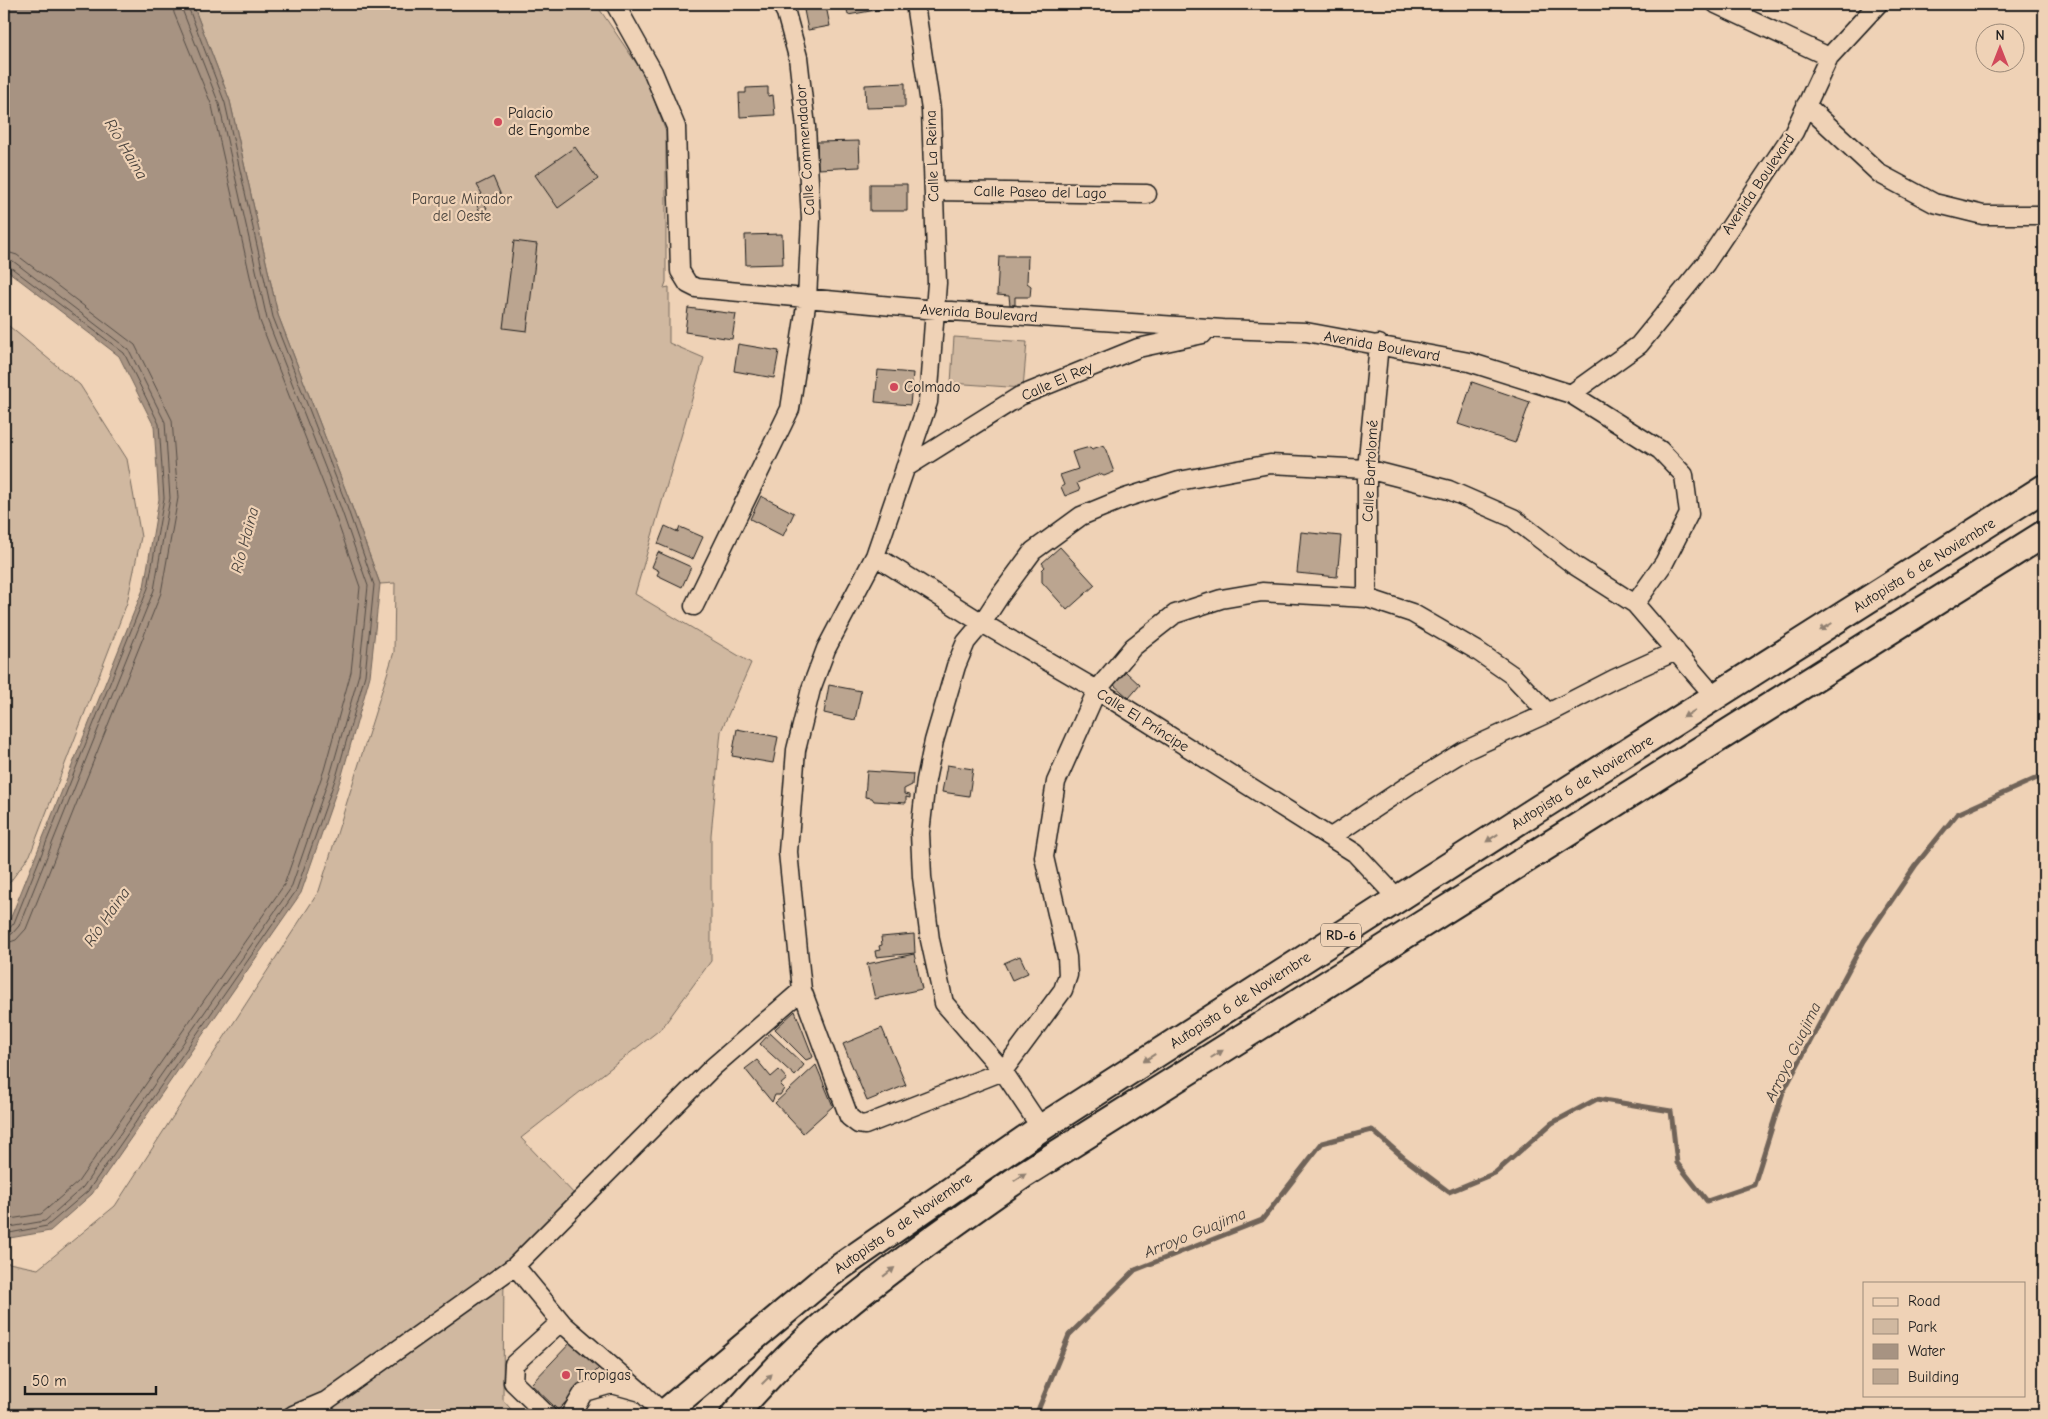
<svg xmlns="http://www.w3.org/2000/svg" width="2048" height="1419" font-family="'Comic Neue',sans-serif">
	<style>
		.green { fill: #d0b8a0; stroke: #766a5e }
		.water { fill: #a79382; stroke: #6f6359 }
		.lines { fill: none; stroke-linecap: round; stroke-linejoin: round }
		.shore { stroke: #544c45; stroke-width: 1 }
		.stream { stroke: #6f6359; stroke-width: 5 }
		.building { fill: #bba590; stroke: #1c1c1c }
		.minor-casing { stroke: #1c1c1c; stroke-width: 21 }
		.highway-casing { stroke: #1c1c1c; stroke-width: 30 }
		.minor { stroke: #efd2b6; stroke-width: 18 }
		.highway { stroke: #efd2b6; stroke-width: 26 }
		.oneway { fill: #908071 }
		.poi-dot { fill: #d1495b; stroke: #efd2b6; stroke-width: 2 }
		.labels { text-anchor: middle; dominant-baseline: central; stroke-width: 4.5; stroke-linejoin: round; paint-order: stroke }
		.shield { fill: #efd2b6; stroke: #5b534a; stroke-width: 1 }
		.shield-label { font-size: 14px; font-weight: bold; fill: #1c1c1c }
		.poi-label { font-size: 15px; fill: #1c1c1c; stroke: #efd2b6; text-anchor: start }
		.street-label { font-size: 15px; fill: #1c1c1c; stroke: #efd2b6 }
		.park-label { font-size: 15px; fill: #49433d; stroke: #efd2b6 }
		.water-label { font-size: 16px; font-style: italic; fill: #46403b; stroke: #efd2b6 }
	</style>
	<rect width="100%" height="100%" fill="#efd2b6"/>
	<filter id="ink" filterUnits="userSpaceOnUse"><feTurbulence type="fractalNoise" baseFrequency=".02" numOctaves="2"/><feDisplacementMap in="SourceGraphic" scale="10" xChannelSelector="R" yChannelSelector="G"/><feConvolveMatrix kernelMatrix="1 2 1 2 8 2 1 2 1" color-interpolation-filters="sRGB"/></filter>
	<g filter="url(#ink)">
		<path class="green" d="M 190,4 L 596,4 L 645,76 L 666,132 L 666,282 L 664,288 L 669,287 L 669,343 L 704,358 L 635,594 L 751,663 L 721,731 L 711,835 L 711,961 L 662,1028 L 521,1138 L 577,1197 L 504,1268 L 503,1400 L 516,1415 L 4,1415 L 4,1262 L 38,1269 L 115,1206 L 319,891 L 394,652 L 395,583 L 380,584 L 349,499 L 278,315 L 230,101 L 195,10 Z
			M 4,322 L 80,385 L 127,459 L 141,537 L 127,603 L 30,855 L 4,890 Z
			M 954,337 L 1027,342 L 1023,388 L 951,383 Z"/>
		<path class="water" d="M 4,4 L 190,4 L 195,10 L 230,101 L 278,315 L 349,499 L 380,584 L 370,676 L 342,775 L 301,893 L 92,1194 L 50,1231 L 4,1239 L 4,927 L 9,922 L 144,587 L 159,499 L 154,426 L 119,356 L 4,268 Z"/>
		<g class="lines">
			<path class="shore" d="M 4,251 L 17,255 L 135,345 L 172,420 L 178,498 L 161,593 L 26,929 L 16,940 L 4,944
				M 4,258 L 13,261 L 129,350 L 165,422 L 170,498 L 154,590 L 19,926 L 12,934 L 4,936
				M 4,264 L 9,266 L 124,353 L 159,424 L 164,498 L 148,588 L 14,923 L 9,929 L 4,930
				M 4,1220 L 41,1214 L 78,1182 L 284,885 L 324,770 L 351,672 L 360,587 L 332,506 L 260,321 L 212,106 L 174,13 L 173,4
				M 4,1228 L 45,1221 L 83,1187 L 291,888 L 331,772 L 359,674 L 368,586 L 339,503 L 267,319 L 219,104 L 180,4
				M 4,1234 L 47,1226 L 88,1191 L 296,891 L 337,774 L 365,675 L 374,585 L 345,501 L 273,317 L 225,103 L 187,4"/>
			<path class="stream" d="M 1036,1415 L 1069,1335 L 1135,1270 L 1262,1220 L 1322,1143 L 1372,1130 L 1404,1158 L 1449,1192 L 1495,1173 L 1552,1123 L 1597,1099 L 1671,1111 L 1677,1163 L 1707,1201 L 1754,1185 L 1783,1092 L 1864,941 L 1915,866 L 1957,814 L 2037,778 L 2044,777"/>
		</g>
		<path class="building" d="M 846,4 L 886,4 L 887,8 L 848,15 Z
			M 826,6 L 830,26 L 808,30 L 804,10 Z
			M 905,83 L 905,107 L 866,108 L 865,85 Z
			M 768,87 L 768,96 L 773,95 L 775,115 L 740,117 L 739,93 L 746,93 L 746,88 Z
			M 859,141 L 860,167 L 818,169 L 817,142 Z
			M 575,147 L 598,179 L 558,208 L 535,175 Z
			M 493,177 L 502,198 L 496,203 L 484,203 L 487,208 L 480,212 L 474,199 L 482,194 L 477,185 Z
			M 870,184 L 907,184 L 907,211 L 870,211 Z
			M 782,234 L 783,264 L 746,265 L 745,235 Z
			M 514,241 L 537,244 L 527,331 L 503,328 Z
			M 999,256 L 1028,256 L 1027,283 L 1031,286 L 1030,297 L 1015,297 L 1015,305 L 1010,305 L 1009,296 L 997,295 Z
			M 688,308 L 736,314 L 732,339 L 685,332 Z
			M 738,344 L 779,351 L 774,378 L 734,371 Z
			M 878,370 L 913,373 L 910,405 L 875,402 Z
			M 1472,382 L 1530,402 L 1515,443 L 1458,424 Z
			M 1104,445 L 1114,472 L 1104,476 L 1100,474 L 1077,483 L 1080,490 L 1065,496 L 1061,487 L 1064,485 L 1060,475 L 1078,469 L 1072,452 L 1090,447 L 1092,449 Z
			M 761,496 L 794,513 L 783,536 L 750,519 Z
			M 665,526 L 678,532 L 680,527 L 703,537 L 693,559 L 658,544 Z
			M 1301,532 L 1341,536 L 1337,577 L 1297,573 Z
			M 1060,547 L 1095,585 L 1067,610 L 1042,582 L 1042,570 L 1045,567 L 1042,563 Z
			M 658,552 L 691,567 L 682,587 L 657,575 L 659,571 L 652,567 Z
			M 1126,672 L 1140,685 L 1129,698 L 1114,685 Z
			M 829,685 L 861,691 L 855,720 L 824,713 Z
			M 737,729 L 778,737 L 773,763 L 732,756 Z
			M 947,765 L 973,769 L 969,796 L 942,792 Z
			M 867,771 L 913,774 L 912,785 L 904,789 L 904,794 L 910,795 L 910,798 L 906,797 L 906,803 L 874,801 L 872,798 L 865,797 Z
			M 914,934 L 915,953 L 876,957 L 875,951 L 880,950 L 879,946 L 882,945 L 881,937 Z
			M 914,954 L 922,989 L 875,999 L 867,964 Z
			M 1020,956 L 1028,973 L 1012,980 L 1004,963 Z
			M 795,1011 L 813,1057 L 806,1060 L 775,1029 Z
			M 882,1028 L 906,1085 L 867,1101 L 843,1044 Z
			M 770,1033 L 804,1065 L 795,1076 L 760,1044 Z
			M 757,1060 L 771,1077 L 779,1070 L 787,1079 L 780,1085 L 784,1089 L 780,1095 L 775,1095 L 772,1102 L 745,1069 Z
			M 816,1065 L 833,1106 L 803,1133 L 775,1103 Z
			M 573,1340 L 601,1366 L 558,1410 L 531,1384 Z
			M 607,1407 L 613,1415 L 595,1415 Z"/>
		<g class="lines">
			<defs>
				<path id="minor" d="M 615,4 L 653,72 L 676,127 L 680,271 L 688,284 L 696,288 L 936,310 L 1223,329 L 1306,332 L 1469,362 L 1571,394 L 1639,345 L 1706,263 L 1794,132 L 1829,57 L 1878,4
					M 915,4 L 931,110 L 937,283 L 928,402 L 875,556 L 826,649 L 811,689 L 796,750 L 788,852 L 802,990 L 849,1117 L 858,1124 L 865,1125 L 1003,1071 L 1063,990 L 1068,975 L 1067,957 L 1044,857 L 1056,782 L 1097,690 L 1133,647 L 1175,614 L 1221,599 L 1262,592 L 1367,598 L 1412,613 L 1476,650 L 1512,675 L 1548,713
					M 1716,4 L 1829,57
					M 1806,105 L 1880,174 L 1934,203 L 1983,215 L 2044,215
					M 934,191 L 1147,194
					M 1571,394 L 1660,450 L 1684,475 L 1689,514 L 1664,563 L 1635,604
					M 905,468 L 1020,396 L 1138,348 L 1203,334
					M 875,556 L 982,623 L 1097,690 L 1355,853 L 1398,899
					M 1367,598 L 1367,469 L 1379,344
					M 694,606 L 790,409 L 807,299 L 811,219 L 806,127 L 798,57 L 786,13 L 781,4
					M 1331,837 L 1412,783 L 1464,751 L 1548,713 L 1614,679 L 1676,651
					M 1041,1128 L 1003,1071 L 944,1003 L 930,940 L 922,877 L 920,833 L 926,780 L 934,741 L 956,666 L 966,642 L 982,623 L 999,597 L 1033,551 L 1081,516 L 1125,498 L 1179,481 L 1270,464 L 1367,469 L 1449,490 L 1513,518 L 1574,565 L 1635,604 L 1715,697
					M 515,1266 L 563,1324
					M 293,1415 L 326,1401 L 515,1266 L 713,1067 L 802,990
					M 547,1415 L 513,1382 L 514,1364 L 555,1327 L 563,1324 L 641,1392
					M 570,1415 L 584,1392 L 612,1384 L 641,1392 L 664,1414"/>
				<path id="highway" d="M 662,1415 L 830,1274 L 1041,1128 L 1533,812 L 2044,488
					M 734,1415 C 757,1389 781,1362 808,1338 C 875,1278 949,1227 1023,1175 L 2044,534"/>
			</defs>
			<use href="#minor" class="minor-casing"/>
			<use href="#highway" class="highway-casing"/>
			<use href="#minor" class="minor"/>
			<use href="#highway" class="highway"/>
		</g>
		<defs><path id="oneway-solid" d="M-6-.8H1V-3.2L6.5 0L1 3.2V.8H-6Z" transform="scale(1.25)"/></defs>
		<g class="oneway">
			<use href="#oneway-solid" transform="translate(1826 627) rotate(148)"/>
			<use href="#oneway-solid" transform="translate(1689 714) rotate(148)"/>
			<use href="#oneway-solid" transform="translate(1492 838) rotate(147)"/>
			<use href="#oneway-solid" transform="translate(1217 1054) rotate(-32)"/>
			<use href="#oneway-solid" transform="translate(1149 1058) rotate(147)"/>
			<use href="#oneway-solid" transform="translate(1020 1177) rotate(-34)"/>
			<use href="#oneway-solid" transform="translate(889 1272) rotate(-38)"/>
			<use href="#oneway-solid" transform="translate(767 1379) rotate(-45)"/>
		</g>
	</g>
	<g class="poi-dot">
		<circle cx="498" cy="122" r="5"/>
		<circle cx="894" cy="387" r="5"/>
		<circle cx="566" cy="1375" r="5"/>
	</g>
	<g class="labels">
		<rect class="shield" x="1321" y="923.5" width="40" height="23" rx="4"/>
		<g class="shield-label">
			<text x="1341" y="935">RD-6</text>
		</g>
		<g class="poi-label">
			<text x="508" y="113">Palacio<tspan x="508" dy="17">de Engombe</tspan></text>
			<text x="904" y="387">Colmado</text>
			<text x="576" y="1375">Tropigas</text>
		</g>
		<g class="street-label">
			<text transform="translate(805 150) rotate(-94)">Calle Commendador</text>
			<text transform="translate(932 156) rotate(-92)">Calle La Reina</text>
			<text transform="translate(1758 184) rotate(-56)">Avenida Boulevard</text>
			<text transform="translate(1040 192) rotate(1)">Calle Paseo del Lago</text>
			<text transform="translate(979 313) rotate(4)">Avenida Boulevard</text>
			<text transform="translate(1382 346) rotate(10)">Avenida Boulevard</text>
			<text transform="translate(1057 381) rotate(-24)">Calle El Rey</text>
			<text transform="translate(1370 471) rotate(-87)">Calle Bartolomé</text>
			<text transform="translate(1924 565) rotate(-32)">Autopista 6 de Noviembre</text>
			<text transform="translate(1143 720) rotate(32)">Calle El Príncipe</text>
			<text transform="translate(1582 782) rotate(-32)">Autopista 6 de Noviembre</text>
			<text transform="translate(1240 1000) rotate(-33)">Autopista 6 de Noviembre</text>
			<text transform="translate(903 1223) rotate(-35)">Autopista 6 de Noviembre</text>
		</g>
		<g class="park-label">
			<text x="462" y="199">Parque Mirador<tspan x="462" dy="17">del Oeste</tspan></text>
		</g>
		<g class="water-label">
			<text transform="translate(126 149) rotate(59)">Río Haina</text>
			<text transform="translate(245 540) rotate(-75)">Río Haina</text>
			<text transform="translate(107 917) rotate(-55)">Río Haina</text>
			<text transform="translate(1793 1052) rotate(-64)">Arroyo Guajima</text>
			<text transform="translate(1195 1233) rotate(-22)">Arroyo Guajima</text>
		</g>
	</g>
	<rect width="2048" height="1419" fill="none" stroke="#efd2b6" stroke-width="20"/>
	<rect x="10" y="10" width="2028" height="1399" fill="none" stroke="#1c1c1c" stroke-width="2" filter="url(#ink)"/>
	<rect x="1863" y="1282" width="162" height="115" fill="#efd2b6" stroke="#9b8978"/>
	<rect x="1873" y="1298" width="25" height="8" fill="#efd2b6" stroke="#9b8978"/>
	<text x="1908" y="1306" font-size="15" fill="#1c1c1c">Road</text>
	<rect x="1873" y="1319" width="25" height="15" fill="#d0b8a0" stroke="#9b8978"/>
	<text x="1908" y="1332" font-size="15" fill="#1c1c1c">Park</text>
	<rect x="1873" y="1344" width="25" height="15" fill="#a79382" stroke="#9b8978"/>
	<text x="1908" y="1356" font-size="15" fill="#1c1c1c">Water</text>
	<rect x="1873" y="1369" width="25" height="15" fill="#bba590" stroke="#9b8978"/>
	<text x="1908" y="1382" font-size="15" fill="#1c1c1c">Building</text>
	<g transform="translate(2000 48)"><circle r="24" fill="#efd2b6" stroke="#9b8978"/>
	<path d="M0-4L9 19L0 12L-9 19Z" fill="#d1495b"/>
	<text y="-8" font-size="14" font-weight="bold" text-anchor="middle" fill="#1c1c1c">N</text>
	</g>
	<path d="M25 1386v8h131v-8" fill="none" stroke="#1c1c1c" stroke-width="2.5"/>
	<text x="32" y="1386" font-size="15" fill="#1c1c1c" stroke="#efd2b6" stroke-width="4" paint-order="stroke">50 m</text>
</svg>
